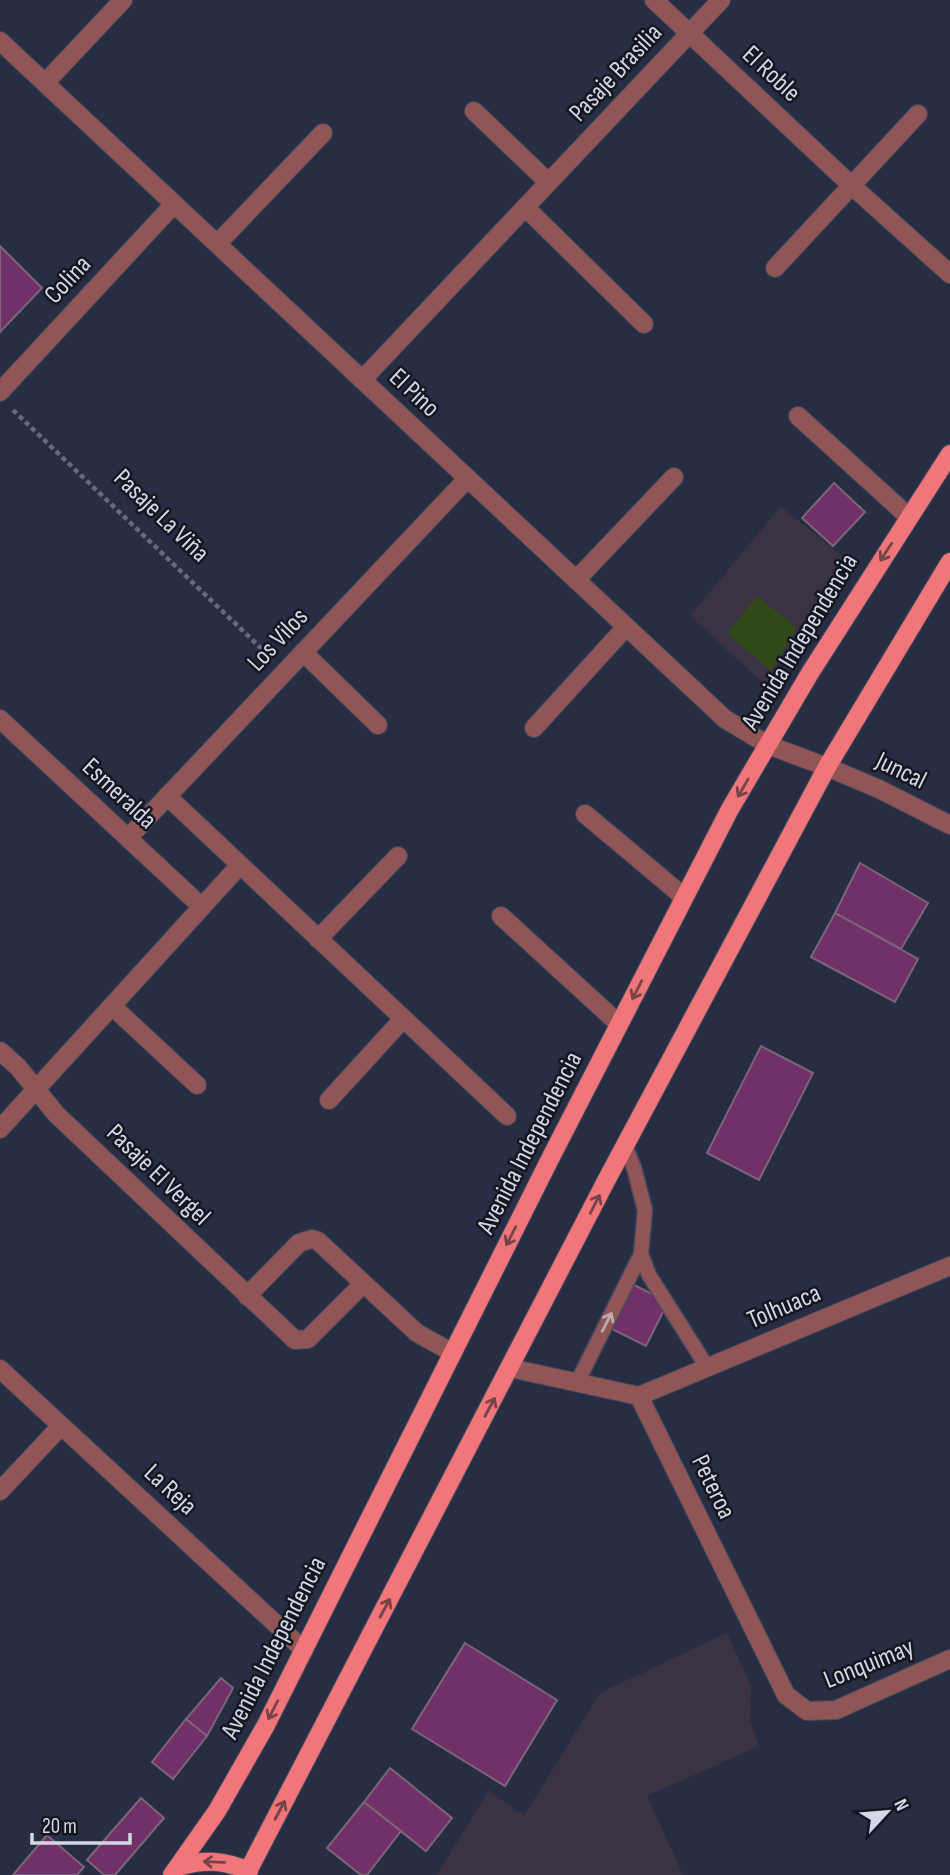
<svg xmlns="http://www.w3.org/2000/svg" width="950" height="1875" font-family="'Sofia Sans Condensed',sans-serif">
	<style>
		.education { fill: #3b3343 }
		.green { fill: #314818 }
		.building { fill: #713068; stroke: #7b6577; stroke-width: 2 }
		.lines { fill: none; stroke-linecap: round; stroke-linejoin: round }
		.lane-casing { stroke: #43495d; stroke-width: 17 }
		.street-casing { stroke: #43495d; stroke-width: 20 }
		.primary-casing { stroke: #43495d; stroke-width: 20 }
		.path { stroke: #656b7d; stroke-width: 4.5; stroke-dasharray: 5 3.5; stroke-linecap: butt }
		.lane { stroke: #915555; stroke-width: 14 }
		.street { stroke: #915555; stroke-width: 18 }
		.primary { stroke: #f1767a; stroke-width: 18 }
		.oneway { stroke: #774248 }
		.oneway2 { stroke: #bdaab3 }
		.labels { text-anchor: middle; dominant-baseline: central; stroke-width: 5; stroke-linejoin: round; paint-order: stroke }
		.street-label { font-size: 26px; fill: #d4d8e6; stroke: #141720 }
	</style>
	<rect width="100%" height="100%" fill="#272e43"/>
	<path class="education" d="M 781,506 L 847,560 L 765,685 L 690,616 Z
		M 727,1633 L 751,1686 L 750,1722 L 759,1746 L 647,1796 L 683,1875 L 437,1875 L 489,1790 L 524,1816 L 600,1693 Z"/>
	<path class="green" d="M 757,596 L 797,628 L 771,671 L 727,633 Z"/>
	<path class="building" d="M 0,246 L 42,288 L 0,332 Z
		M 834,483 L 865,512 L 833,546 L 802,518 Z
		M 860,863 L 928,903 L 901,949 L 835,913 Z
		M 835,913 L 918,959 L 895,1002 L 811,957 Z
		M 761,1046 L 813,1073 L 759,1180 L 707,1153 Z
		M 634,1285 L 668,1302 L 646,1346 L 612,1329 Z
		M 465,1643 L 557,1700 L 505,1786 L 412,1729 Z
		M 221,1678 L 233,1688 L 207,1736 L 186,1719 Z
		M 186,1719 L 207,1736 L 173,1779 L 152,1762 Z
		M 390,1768 L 452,1818 L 426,1851 L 364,1802 Z
		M 141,1798 L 164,1818 L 115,1875 L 104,1875 L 87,1860 Z
		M 364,1802 L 401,1831 L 367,1875 L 361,1875 L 327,1848 Z
		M 47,1835 L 84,1867 L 77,1875 L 13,1875 Z"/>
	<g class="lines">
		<defs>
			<path id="lane" d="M 641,1254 L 649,1275 L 707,1367
				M 577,1383 L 641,1254 L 645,1210 L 634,1168 L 625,1146"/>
			<path id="street" d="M 654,0 L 851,185 L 950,274
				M 0,41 L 725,719 L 768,745 L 827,767 L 879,789 L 950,825
				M 45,83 L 123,0
				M 474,111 L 548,182
				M 525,207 L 644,324
				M 217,244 L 323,133
				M 775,268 L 918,114
				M 362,380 L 721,0
				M 0,392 L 174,204
				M 798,416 L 909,517
				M 576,580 L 674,477
				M 303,652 L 378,725
				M 0,719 L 202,907
				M 534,728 L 626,627
				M 167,796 L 507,1116
				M 585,814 L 684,897
				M 128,838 L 467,479
				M 501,916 L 619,1024
				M 318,939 L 398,856
				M 112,1006 L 197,1085
				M 0,1051 L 18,1067 L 56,1114 L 295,1340 L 308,1339 L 363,1284
				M 329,1100 L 403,1019
				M 0,1129 L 240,865
				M 247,1296 L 299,1243 L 312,1239 L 318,1241 L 417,1333 L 453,1353
				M 510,1368 L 639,1396 L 786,1695 L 807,1711 L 836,1710 L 950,1659
				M 0,1369 L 304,1650
				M 639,1396 L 950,1266
				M 0,1491 L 61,1426"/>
			<path id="primary" d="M 178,1867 C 204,1859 224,1860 249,1871
				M 172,1875 L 217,1811 L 266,1725 L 551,1157 L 730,809 L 810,673 L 950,454
				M 246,1875 L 606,1181 L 827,767 L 950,562"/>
		</defs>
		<use href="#lane" class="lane-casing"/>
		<use href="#street" class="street-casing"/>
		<use href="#primary" class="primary-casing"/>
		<path class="path" d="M 13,410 L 267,654"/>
		<use href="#lane" class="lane"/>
		<use href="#street" class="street"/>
		<use href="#primary" class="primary"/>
	</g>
	<defs><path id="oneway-shaft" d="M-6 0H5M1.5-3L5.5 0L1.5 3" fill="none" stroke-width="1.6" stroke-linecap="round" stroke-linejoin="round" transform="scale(1.75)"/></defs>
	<g class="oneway">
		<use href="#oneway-shaft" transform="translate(886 552) rotate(123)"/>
		<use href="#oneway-shaft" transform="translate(743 788) rotate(120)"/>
		<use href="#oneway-shaft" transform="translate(637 990) rotate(117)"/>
		<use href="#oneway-shaft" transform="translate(595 1204) rotate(-63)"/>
		<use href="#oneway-shaft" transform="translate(511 1236) rotate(117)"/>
		<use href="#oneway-shaft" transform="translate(490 1407) rotate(-62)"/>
		<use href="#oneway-shaft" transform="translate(385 1608) rotate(-62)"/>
		<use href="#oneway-shaft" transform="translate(273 1710) rotate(117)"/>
		<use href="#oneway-shaft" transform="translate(280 1810) rotate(-62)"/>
		<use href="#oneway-shaft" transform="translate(214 1862) rotate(-178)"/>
	</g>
	<use class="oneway2" href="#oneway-shaft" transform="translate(607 1322) rotate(-63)"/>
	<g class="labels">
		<g class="street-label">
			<text transform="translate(616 73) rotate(-47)">Pasaje Brasilia</text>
			<text transform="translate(771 74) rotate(43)">El Roble</text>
			<text transform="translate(68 280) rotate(-47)">Colina</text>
			<text transform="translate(414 393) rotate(43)">El Pino</text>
			<text transform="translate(161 516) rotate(44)">Pasaje La Viña</text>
			<text transform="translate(278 640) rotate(-47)">Los Vilos</text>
			<text transform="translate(800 642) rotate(-59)">Avenida Independencia</text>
			<text transform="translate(901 771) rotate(26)">Juncal</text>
			<text transform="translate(119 794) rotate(43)">Esmeralda</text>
			<text transform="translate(530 1143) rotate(-63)">Avenida Independencia</text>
			<text transform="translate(158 1175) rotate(44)">Pasaje El Vergel</text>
			<text transform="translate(784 1307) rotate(-23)">Tolhuaca</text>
			<text transform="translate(713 1487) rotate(64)">Peteroa</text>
			<text transform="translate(170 1490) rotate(43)">La Reja</text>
			<text transform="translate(274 1648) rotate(-63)">Avenida Independencia</text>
			<text transform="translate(869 1664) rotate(-22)">Lonquimay</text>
		</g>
	</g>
	<g transform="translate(887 1812) rotate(64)" stroke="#141720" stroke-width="5" paint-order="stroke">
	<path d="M0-5L12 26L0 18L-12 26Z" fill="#d4d8e6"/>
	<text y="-10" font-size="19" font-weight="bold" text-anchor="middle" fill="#d4d8e6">N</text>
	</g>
	<path d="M32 1833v10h98v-10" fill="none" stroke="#d4d8e6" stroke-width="3.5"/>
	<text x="42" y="1833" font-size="21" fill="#d4d8e6" stroke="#141720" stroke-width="5" paint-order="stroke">20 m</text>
</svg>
